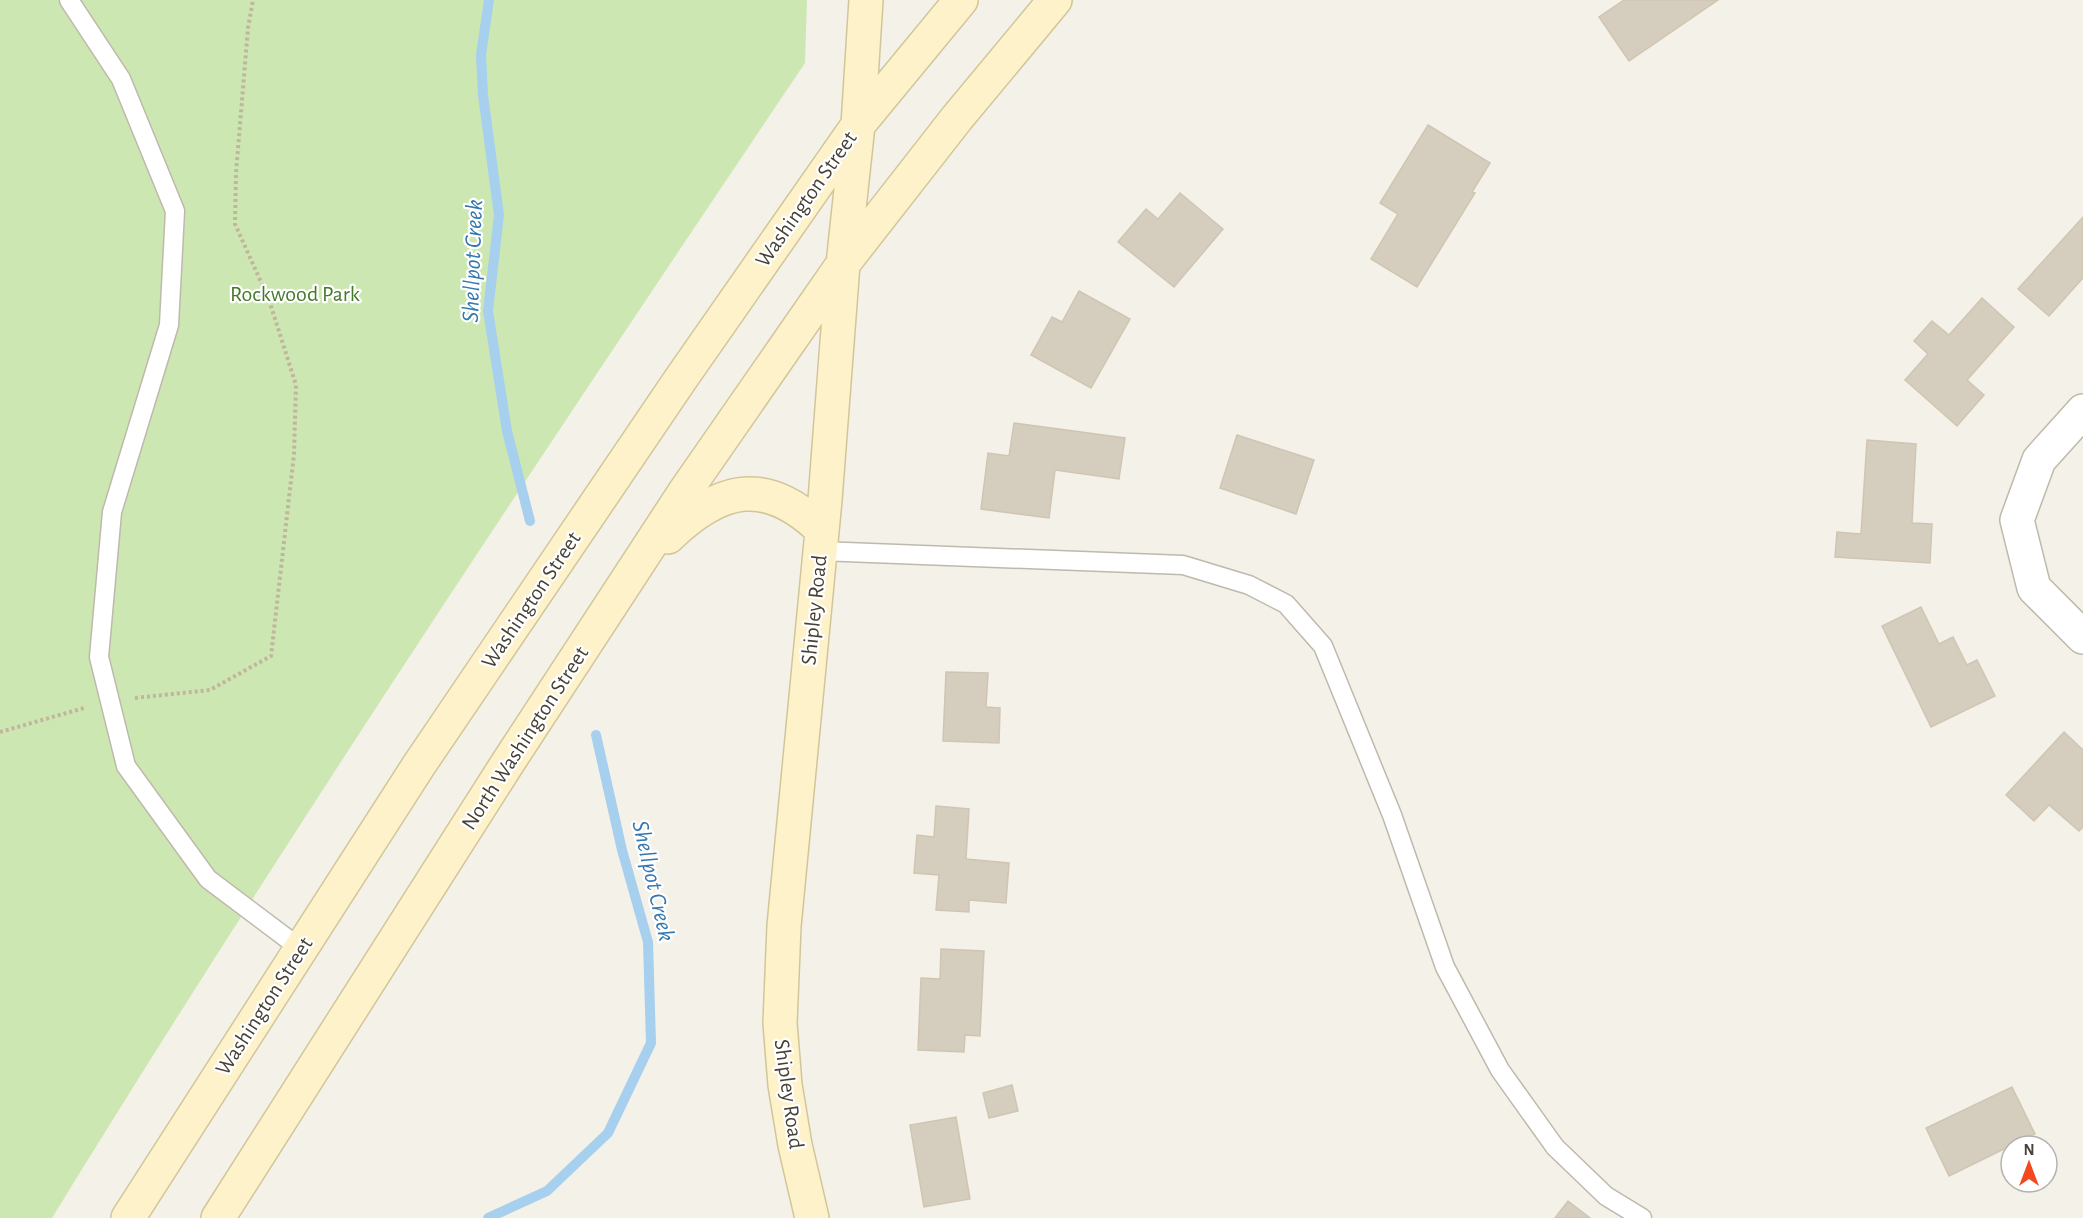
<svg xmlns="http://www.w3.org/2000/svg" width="2083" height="1218" font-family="'Alegreya Sans',sans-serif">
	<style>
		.green { fill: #cde7b3 }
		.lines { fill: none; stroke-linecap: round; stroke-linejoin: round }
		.stream { stroke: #a7cfee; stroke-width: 10 }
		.building { fill: #d5cdbe; stroke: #d0c5b2; stroke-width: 1.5 }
		.lane-casing { stroke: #bfb9ac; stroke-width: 21 }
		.street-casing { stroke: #bfb9ac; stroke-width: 36 }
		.secondary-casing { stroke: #d2c699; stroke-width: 36 }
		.path { stroke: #c1b59d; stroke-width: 4; stroke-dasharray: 3 3; stroke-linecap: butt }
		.lane { stroke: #fff; stroke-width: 18 }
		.street { stroke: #fff; stroke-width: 33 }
		.secondary { stroke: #fdf2ca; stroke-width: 33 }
		.labels { text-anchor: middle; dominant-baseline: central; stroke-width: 4.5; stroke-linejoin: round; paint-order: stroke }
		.street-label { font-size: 22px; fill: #474237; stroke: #fff }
		.park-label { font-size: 22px; fill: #46782c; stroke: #fff }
		.water-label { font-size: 24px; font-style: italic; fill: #3377b1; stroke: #fff }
	</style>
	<rect width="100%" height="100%" fill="#f4f1e9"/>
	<path class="green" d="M 0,0 L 807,0 L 805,63 C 549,444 293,826 52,1218 L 0,1218 Z"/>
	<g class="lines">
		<path class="stream" d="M 489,0 L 481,55 L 483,95 L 499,215 L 488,311 L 507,431 L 530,521
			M 488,1218 L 547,1191 L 608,1133 L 651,1043 L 648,942 L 622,850 L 596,735"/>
	</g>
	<path class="building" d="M 1624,0 L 1718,0 L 1629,61 L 1599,17 Z
		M 1428,125 L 1490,163 L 1472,192 L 1475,193 L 1417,287 L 1371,259 L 1398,214 L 1380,203 Z
		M 1180,193 L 1223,229 L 1174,287 L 1118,242 L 1146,209 L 1158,219 Z
		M 2083,217 L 2083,278 L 2049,316 L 2018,289 Z
		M 1079,291 L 1130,319 L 1091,388 L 1031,355 L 1052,317 L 1062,322 Z
		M 1982,298 L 2014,327 L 1967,380 L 1984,395 L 1957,426 L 1905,380 L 1928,354 L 1914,341 L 1932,321 L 1949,335 Z
		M 1014,423 L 1125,438 L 1119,479 L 1055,470 L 1049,518 L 981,509 L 988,453 L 1009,456 Z
		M 1237,435 L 1314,460 L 1296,514 L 1220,488 Z
		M 1867,440 L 1916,444 L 1912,523 L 1932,524 L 1930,563 L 1835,557 L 1837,532 L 1861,534 Z
		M 1921,607 L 1939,644 L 1953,637 L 1967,665 L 1977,660 L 1995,696 L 1931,727 L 1882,626 Z
		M 946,672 L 988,673 L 986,707 L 1000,708 L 999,743 L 943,741 Z
		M 2064,732 L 2083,750 L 2083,827 L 2079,831 L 2049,805 L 2034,821 L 2006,795 Z
		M 936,806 L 969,809 L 966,859 L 1009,863 L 1006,903 L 969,900 L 969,912 L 936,910 L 939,875 L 914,873 L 917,835 L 934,837 Z
		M 941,949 L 984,951 L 980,1036 L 965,1035 L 964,1052 L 918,1050 L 921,978 L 940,979 Z
		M 1012,1085 L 1018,1111 L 989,1118 L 983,1093 Z
		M 2012,1087 L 2035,1134 L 1949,1176 L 1926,1128 Z
		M 956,1117 L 970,1199 L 924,1207 L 910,1125 Z
		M 1568,1201 L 1590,1218 L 1555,1218 Z"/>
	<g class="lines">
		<defs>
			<path id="lane" d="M 69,0 L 121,79 L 175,211 L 169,325 L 112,512 L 99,657 L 126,766 L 208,879 L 301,949
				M 820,551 L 1183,565 L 1249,585 L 1286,604 L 1323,646 L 1392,815 L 1445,967 L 1500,1070 L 1555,1147 L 1606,1196 L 1642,1218"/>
			<path id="street" d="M 2083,411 L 2039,460 L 2017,520 L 2034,588 L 2083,637"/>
			<path id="secondary" d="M 668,537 C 721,486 766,476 822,530
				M 128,1218 L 419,765 L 680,380 L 858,125 L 961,0
				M 218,1218 L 507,764 L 684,493 L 843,264 L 957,118 L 1055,0
				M 812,1218 L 795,1145 L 785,1085 L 780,1023 L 784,926 L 825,500 L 843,264 L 858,125 L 866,0"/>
		</defs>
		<use href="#lane" class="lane-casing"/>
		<use href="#street" class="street-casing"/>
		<use href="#secondary" class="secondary-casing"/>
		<path class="path" d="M 135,698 L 210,690 L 271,656 L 294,454 L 296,385 L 269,300 L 235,224 L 236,173 L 248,28 L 253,0
			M 0,732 L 84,708"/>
		<use href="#lane" class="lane"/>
		<use href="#street" class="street"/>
		<use href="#secondary" class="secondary"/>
	</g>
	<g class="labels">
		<g class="street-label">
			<text transform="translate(806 199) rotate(-55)">Washington Street</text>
			<text transform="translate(531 600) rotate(-56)">Washington Street</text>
			<text transform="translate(814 610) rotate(-84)">Shipley Road</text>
			<text transform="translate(525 738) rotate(-57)">North Washington Street</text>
			<text transform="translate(264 1006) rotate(-57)">Washington Street</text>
			<text transform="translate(789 1094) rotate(82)">Shipley Road</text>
		</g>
		<g class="park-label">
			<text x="295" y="294">Rockwood Park</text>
		</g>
		<g class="water-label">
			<text transform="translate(473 261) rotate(-88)">Shellpot Creek</text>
			<text transform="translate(653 881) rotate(77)">Shellpot Creek</text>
		</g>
	</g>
	<g transform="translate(2029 1164)"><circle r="28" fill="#ffffff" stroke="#b5b3af" stroke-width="1.5"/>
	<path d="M0-4.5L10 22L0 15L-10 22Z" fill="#f34820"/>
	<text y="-9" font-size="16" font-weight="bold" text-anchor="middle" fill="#474237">N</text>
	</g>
</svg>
